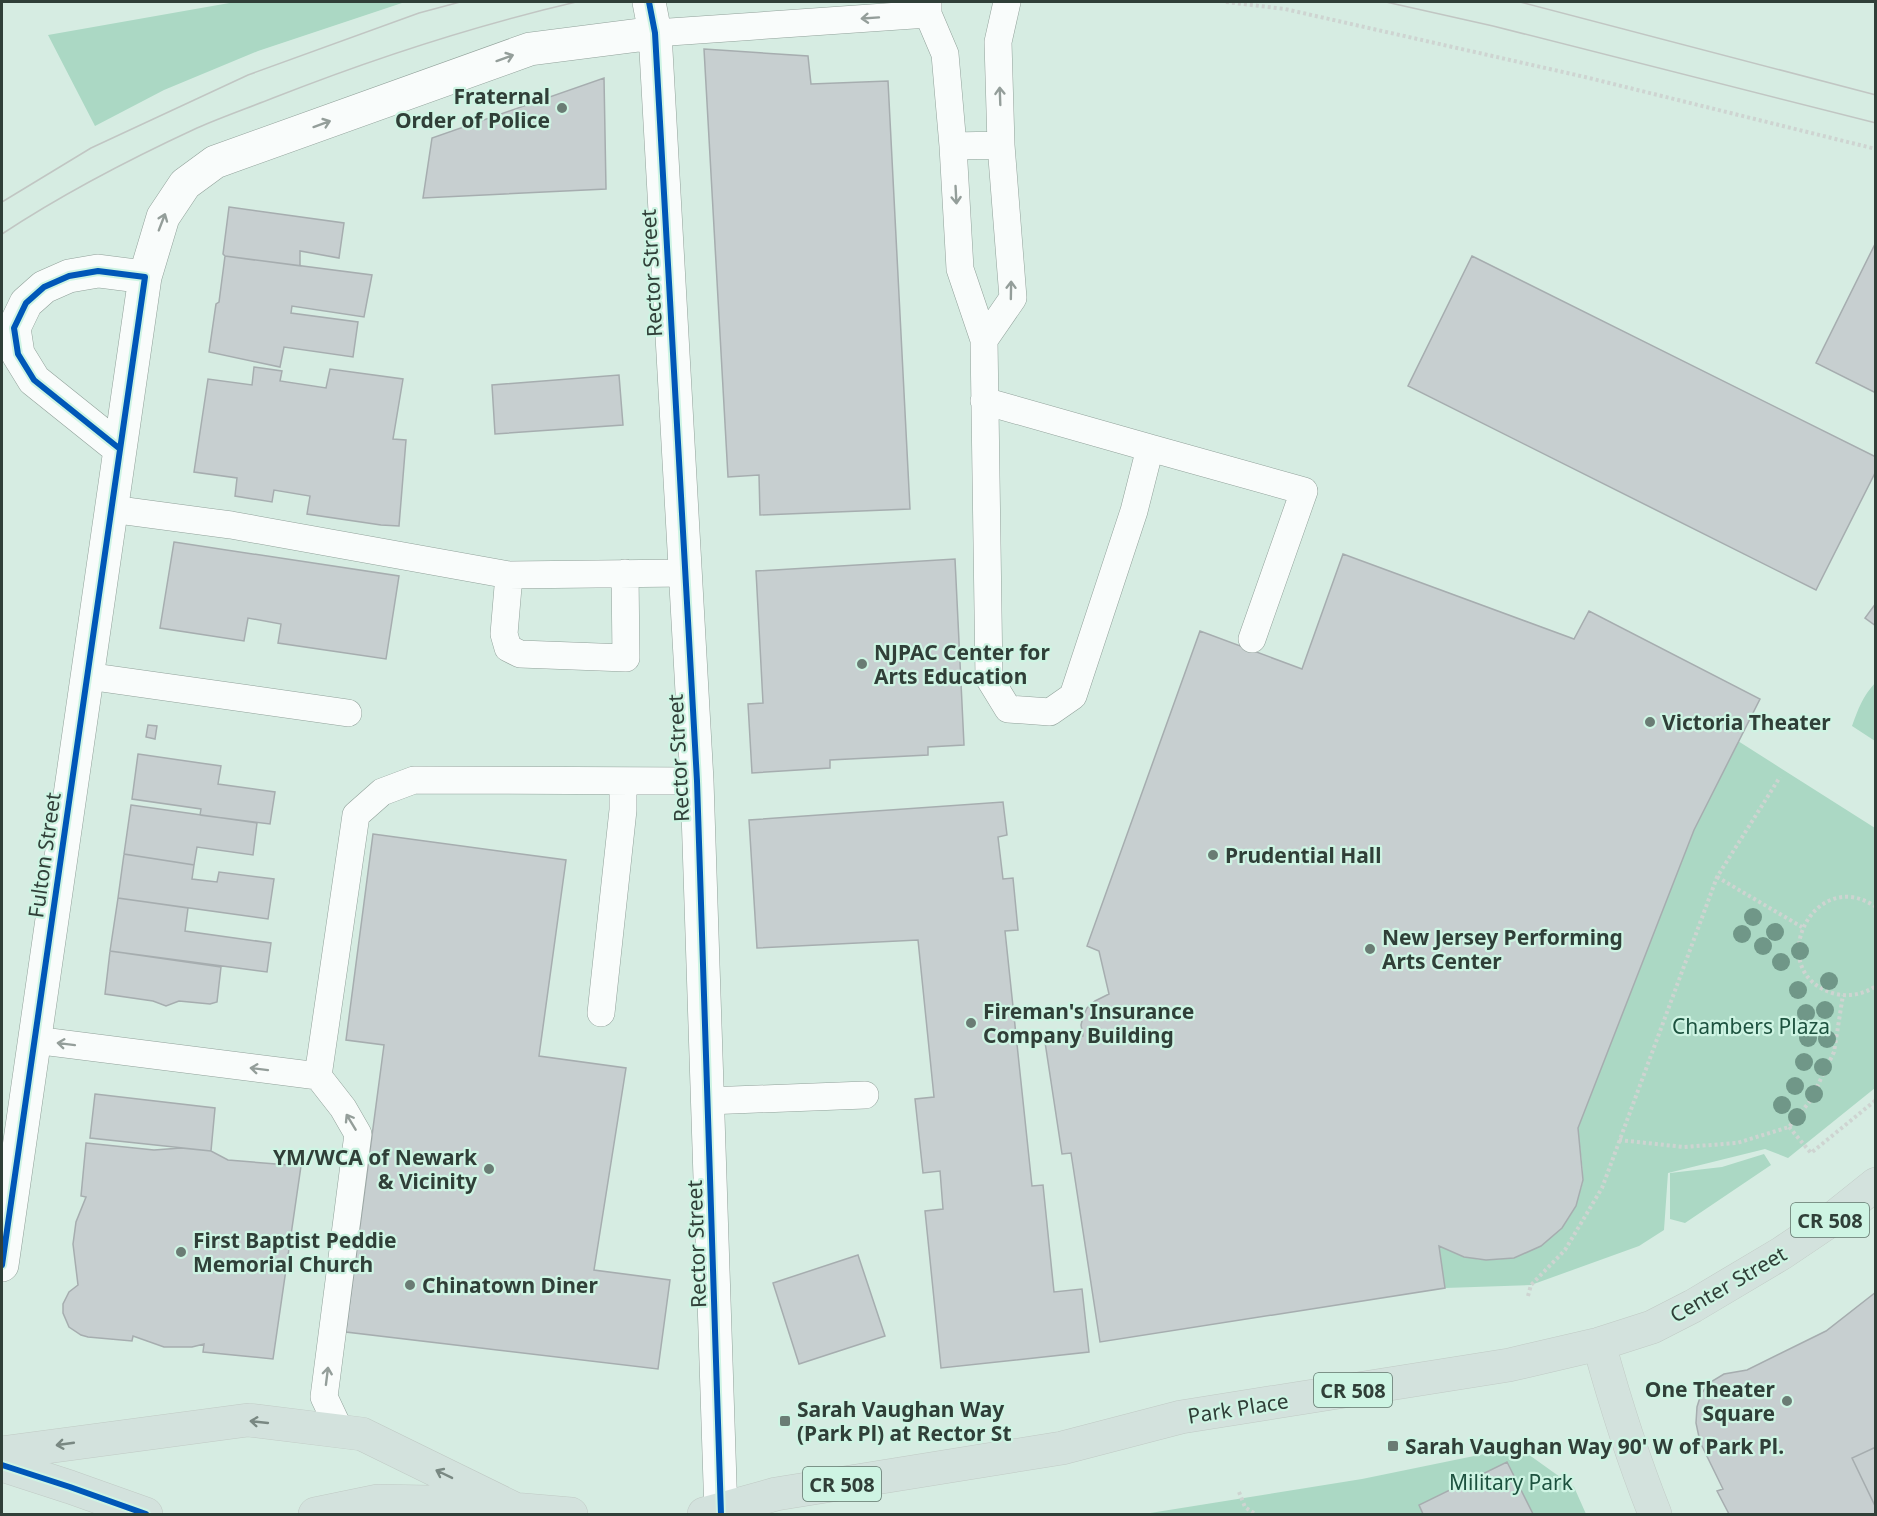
<svg xmlns="http://www.w3.org/2000/svg" width="1877" height="1516" font-family="'Noto Sans',sans-serif">
	<style>
		.green { fill: #abd8c4 }
		.building { fill: #c7cfd0; stroke: #a6adaf; stroke-width: 1.5 }
		.lines { fill: none; stroke-linecap: round; stroke-linejoin: round }
		.service-casing { stroke: #91a19a; stroke-width: 28 }
		.minor-casing { stroke: #91a19a; stroke-width: 34 }
		.primary-casing { stroke: #c0cac5; stroke-width: 34 }
		.path { stroke: #ced4d1; stroke-width: 4; stroke-dasharray: 3 3; stroke-linecap: butt }
		.service { stroke: #f9fcfb; stroke-width: 27 }
		.minor { stroke: #f9fcfb; stroke-width: 33 }
		.primary { stroke: #d3e2dd; stroke-width: 33 }
		.tram { stroke: #c1c6c3; stroke-width: 1.5 }
		.cycleway-casing { stroke: #cef4e3; stroke-width: 10 }
		.cycleway { stroke: #0057b8; stroke-width: 6 }
		.tree { fill: #709788 }
		.oneway { stroke: #949e9a }
		.oneway2 { stroke: #798882 }
		.poi-dot { fill: #6a7c74; stroke: #cef4e3; stroke-width: 2 }
		.labels { text-anchor: middle; dominant-baseline: central; stroke-width: 4.5; stroke-linejoin: round; paint-order: stroke }
		.shield { fill: #cef4e3; stroke: #5f756b; stroke-width: 1.5 }
		.shield-label { font-size: 20px; font-weight: bold; fill: #303f38 }
		.poi-label { font-size: 21px; font-weight: bold; fill: #303f38; stroke: #cef4e3; text-anchor: start }
		.street-label { font-size: 21px; fill: #303f38; stroke: #cef4e3 }
		.park-label { font-size: 21px; fill: #1d523f; stroke: #cef4e3 }
	</style>
	<rect width="100%" height="100%" fill="#d6ece2"/>
	<path class="green" d="M 235,2 L 405,2 L 258,51 L 164,90 L 95,126 L 48,35 Z
		M 1875,683 L 1875,741 L 1852,726 C 1858,709 1863,696 1875,683 Z
		M 1738,741 L 1875,828 L 1875,1088 L 1788,1158 L 1765,1149 L 1668,1173 L 1664,1230 L 1639,1246 L 1531,1285 L 1445,1288 L 1439,1246 C 1454,1252 1470,1260 1487,1260 C 1526,1260 1568,1236 1578,1197 C 1580,1191 1583,1185 1583,1179 C 1583,1162 1579,1145 1578,1128 L 1694,830 Z
		M 1764,1154 L 1771,1165 L 1685,1223 L 1670,1219 L 1670,1173 L 1722,1167 Z
		M 1518,1447 L 1574,1487 L 1586,1514 L 1144,1514 L 1362,1479 Z"/>
	<path class="building" d="M 704,49 L 808,56 L 811,84 L 888,81 L 910,509 L 760,515 L 759,475 L 728,477 Z
		M 604,78 L 606,189 L 423,198 L 432,138 Z
		M 229,207 L 344,223 L 339,258 L 300,251 L 300,266 L 225,256 L 223,254 Z
		M 1876,242 L 1876,393 L 1816,363 Z
		M 225,256 L 372,275 L 364,317 L 292,306 L 291,313 L 358,322 L 353,357 L 284,347 L 280,367 L 209,352 L 216,304 L 219,302 Z
		M 1472,256 L 1876,457 L 1876,471 L 1816,590 L 1408,386 Z
		M 254,367 L 282,371 L 280,381 L 326,388 L 330,369 L 403,379 L 393,439 L 406,440 L 399,526 L 381,525 L 307,514 L 310,496 L 274,490 L 272,502 L 235,496 L 237,478 L 194,472 L 208,379 L 252,385 Z
		M 619,375 L 623,425 L 495,434 L 492,385 Z
		M 174,542 L 399,576 L 386,659 L 278,643 L 281,624 L 248,618 L 244,641 L 160,628 Z
		M 1343,554 L 1574,639 L 1589,611 L 1760,699 L 1694,830 L 1578,1128 L 1583,1180 L 1576,1206 L 1562,1228 L 1541,1246 L 1514,1258 L 1486,1260 L 1464,1257 L 1439,1246 L 1445,1288 L 1100,1342 L 1071,1153 L 1062,1154 L 1045,1042 L 1083,1036 L 1081,1025 L 1083,1017 L 1087,1008 L 1095,1001 L 1109,994 L 1099,951 L 1087,946 L 1200,631 L 1302,669 Z
		M 955,559 L 964,745 L 928,747 L 928,755 L 830,760 L 830,768 L 752,773 L 748,704 L 763,703 L 756,571 Z
		M 1876,603 L 1876,626 L 1865,618 Z
		M 148,725 L 157,726 L 155,739 L 146,737 Z
		M 138,754 L 221,766 L 218,784 L 275,792 L 270,824 L 200,815 L 201,809 L 132,799 Z
		M 1003,802 L 1007,835 L 998,837 L 1003,879 L 1013,878 L 1018,930 L 1005,931 L 1032,1186 L 1043,1185 L 1054,1292 L 1082,1289 L 1089,1352 L 941,1368 L 925,1211 L 943,1209 L 940,1171 L 923,1173 L 915,1099 L 934,1097 L 918,940 L 757,948 L 749,820 Z
		M 131,805 L 257,823 L 253,855 L 197,847 L 194,865 L 124,854 Z
		M 373,834 L 566,860 L 539,1056 L 626,1068 L 594,1270 L 670,1280 L 658,1369 L 346,1332 L 384,1045 L 346,1040 Z
		M 124,854 L 194,865 L 192,879 L 217,882 L 219,872 L 274,879 L 268,919 L 118,898 Z
		M 118,898 L 188,908 L 185,931 L 271,943 L 267,972 L 110,951 Z
		M 110,951 L 221,967 L 217,1002 L 210,1004 L 179,1001 L 166,1006 L 153,1001 L 105,994 Z
		M 95,1094 L 215,1108 L 211,1151 L 90,1138 Z
		M 86,1143 L 154,1150 L 181,1148 L 211,1151 L 228,1160 L 301,1166 L 273,1359 L 203,1352 L 204,1344 L 192,1347 L 164,1347 L 133,1336 L 132,1341 L 88,1337 L 81,1335 L 69,1327 L 63,1313 L 63,1304 L 69,1292 L 78,1285 L 73,1244 L 76,1222 L 86,1197 L 81,1196 Z
		M 858,1255 L 885,1336 L 799,1364 L 773,1283 Z
		M 1876,1292 L 1876,1447 L 1852,1458 L 1876,1508 L 1876,1514 L 1729,1514 L 1717,1491 L 1723,1489 L 1700,1442 L 1696,1423 L 1697,1407 L 1701,1394 L 1709,1383 L 1724,1374 L 1747,1370 L 1826,1331 Z
		M 1876,1447 L 1876,1508 L 1852,1458 Z
		M 1507,1462 L 1533,1514 L 1423,1514 L 1419,1505 Z"/>
	<g class="lines">
		<defs>
			<path id="service" d="M 928,2 L 928,14 L 945,54 L 953,146 L 960,269 L 984,340 L 989,678 L 1008,709 L 1050,712 L 1073,696 L 1134,511 L 1150,448 L 984,401
				M 655,33 L 928,14
				M 953,146 L 1001,145
				M 984,340 L 1013,298 L 1001,145 L 998,42 L 1007,2
				M 1150,448 L 1304,491 L 1252,639
				M 111,509 L 231,525 L 509,575
				M 625,573 L 626,658 L 520,654 L 508,648 L 504,634 L 509,575 L 685,573
				M 87,676 L 348,713
				M 601,1013 L 623,810 L 623,781
				M 34,1040 L 318,1076 L 343,1108 L 358,1134 L 324,1397 L 340,1431
				M 318,1076 L 356,815 L 382,792 L 414,780 L 697,781
				M 707,1101 L 865,1095"/>
			<path id="minor" d="M 649,2 L 655,33 L 697,781 L 721,1514
				M 145,277 L 163,217 L 185,184 L 215,162 L 530,49 L 655,33
				M 2,1265 L 145,277 L 98,271 L 69,276 L 44,287 L 26,303 L 14,328 L 18,354 L 34,380 L 120,449"/>
			<path id="primary" d="M 1599,1344 C 1615,1402 1633,1459 1655,1514
				M 2,1453 L 248,1420 L 362,1434 L 515,1509
				M 2,1465 L 70,1487 L 146,1514
				M 315,1514 L 378,1501 L 429,1502 L 571,1514
				M 704,1514 L 776,1494 L 1062,1448 L 1181,1417 L 1509,1365 L 1599,1344 L 1652,1327 L 1693,1306 L 1782,1253 L 1831,1220 L 1876,1184"/>
		</defs>
		<use href="#service" class="service-casing"/>
		<use href="#minor" class="minor-casing"/>
		<use href="#primary" class="primary-casing"/>
		<path class="path" d="M 1226,2 L 1285,9 L 1585,77 L 1876,149
			M 1717,877 L 1802,927
			M 1876,907 C 1812,863 1761,975 1836,994 C 1850,997 1864,994 1876,986
			M 1789,1127 L 1811,1153 L 1876,1100
			M 1619,1140 L 1684,1147 L 1737,1143 L 1789,1127 L 1810,1101 L 1834,1052 L 1843,995
			M 1528,1296 L 1531,1285 L 1565,1250 L 1602,1188 L 1717,877 L 1780,777
			M 1239,1492 L 1245,1507 L 1255,1514"/>
		<use href="#service" class="service"/>
		<use href="#minor" class="minor"/>
		<use href="#primary" class="primary"/>
		<path class="tram" d="M 1386,2 L 1493,26 L 1876,123
			M 1520,2 L 1876,95
			M 2,202 L 91,148 L 248,75 L 419,13 L 460,2
			M 2,234 C 64,193 130,159 197,128 C 222,117 248,108 273,98 C 372,59 473,26 576,2"/>
		<defs>
			<path id="cycleway" d="M 649,2 L 655,33 L 697,781 L 721,1514
				M 2,1265 L 145,277 L 98,271 L 69,276 L 44,287 L 26,303 L 14,328 L 18,354 L 34,380 L 120,449
				M 2,1465 L 70,1487 L 146,1514"/>
		</defs>
		<use href="#cycleway" class="cycleway-casing"/>
		<use href="#cycleway" class="cycleway"/>
	</g>
	<g class="tree">
		<circle cx="1753" cy="917" r="9"/>
		<circle cx="1775" cy="932" r="9"/>
		<circle cx="1742" cy="934" r="9"/>
		<circle cx="1763" cy="946" r="9"/>
		<circle cx="1800" cy="951" r="9"/>
		<circle cx="1781" cy="962" r="9"/>
		<circle cx="1829" cy="981" r="9"/>
		<circle cx="1798" cy="990" r="9"/>
		<circle cx="1825" cy="1010" r="9"/>
		<circle cx="1806" cy="1013" r="9"/>
		<circle cx="1808" cy="1038" r="9"/>
		<circle cx="1827" cy="1039" r="9"/>
		<circle cx="1804" cy="1062" r="9"/>
		<circle cx="1823" cy="1067" r="9"/>
		<circle cx="1795" cy="1086" r="9"/>
		<circle cx="1814" cy="1094" r="9"/>
		<circle cx="1782" cy="1105" r="9"/>
		<circle cx="1797" cy="1117" r="9"/>
	</g>
	<defs><path id="oneway-shaft" d="M-6 0H5M1.5-3L5.5 0L1.5 3" fill="none" stroke-width="1.6" stroke-linecap="round" stroke-linejoin="round" transform="scale(1.5)"/></defs>
	<g class="oneway">
		<use href="#oneway-shaft" transform="translate(870 18) rotate(176)"/>
		<use href="#oneway-shaft" transform="translate(505 58) rotate(-20)"/>
		<use href="#oneway-shaft" transform="translate(1000 96) rotate(-92)"/>
		<use href="#oneway-shaft" transform="translate(322 124) rotate(-20)"/>
		<use href="#oneway-shaft" transform="translate(956 195) rotate(87)"/>
		<use href="#oneway-shaft" transform="translate(162 222) rotate(-69)"/>
		<use href="#oneway-shaft" transform="translate(1011 290) rotate(-89)"/>
		<use href="#oneway-shaft" transform="translate(66 1044) rotate(-173)"/>
		<use href="#oneway-shaft" transform="translate(259 1069) rotate(-173)"/>
		<use href="#oneway-shaft" transform="translate(351 1122) rotate(-121)"/>
		<use href="#oneway-shaft" transform="translate(327 1376) rotate(-83)"/>
	</g>
	<g class="oneway2">
		<use href="#oneway-shaft" transform="translate(259 1422) rotate(-174)"/>
		<use href="#oneway-shaft" transform="translate(65 1444) rotate(172)"/>
		<use href="#oneway-shaft" transform="translate(444 1474) rotate(-154)"/>
	</g>
	<g class="poi-dot">
		<circle cx="562" cy="108" r="6"/>
		<circle cx="862" cy="664" r="6"/>
		<circle cx="1650" cy="722" r="6"/>
		<circle cx="1213" cy="855" r="6"/>
		<circle cx="1370" cy="949" r="6"/>
		<circle cx="971" cy="1023" r="6"/>
		<circle cx="489" cy="1169" r="6"/>
		<circle cx="181" cy="1252" r="6"/>
		<circle cx="410" cy="1285" r="6"/>
		<circle cx="1787" cy="1401" r="6"/>
		<rect x="779" y="1415" width="12" height="12" rx="3"/>
		<rect x="1387" y="1440" width="12" height="12" rx="3"/>
	</g>
	<g class="labels">
		<g class="shield">
			<rect x="1791" y="1203" width="78" height="34" rx="4.5"/>
			<rect x="1314" y="1373" width="78" height="34" rx="4.5"/>
			<rect x="803" y="1467" width="78" height="34" rx="4.5"/>
		</g>
		<g class="shield-label">
			<text x="1830" y="1220">CR 508</text>
			<text x="1353" y="1390">CR 508</text>
			<text x="842" y="1484">CR 508</text>
		</g>
		<g class="poi-label">
			<text x="550" y="96" text-anchor="end">Fraternal<tspan x="550" dy="24">Order of Police</tspan></text>
			<text x="874" y="652">NJPAC Center for<tspan x="874" dy="24">Arts Education</tspan></text>
			<text x="1662" y="722">Victoria Theater</text>
			<text x="1225" y="855">Prudential Hall</text>
			<text x="1382" y="937">New Jersey Performing<tspan x="1382" dy="24">Arts Center</tspan></text>
			<text x="983" y="1011">Fireman's Insurance<tspan x="983" dy="24">Company Building</tspan></text>
			<text x="477" y="1157" text-anchor="end">YM/WCA of Newark<tspan x="477" dy="24">&amp; Vicinity</tspan></text>
			<text x="193" y="1240">First Baptist Peddie<tspan x="193" dy="24">Memorial Church</tspan></text>
			<text x="422" y="1285">Chinatown Diner</text>
			<text x="1775" y="1389" text-anchor="end">One Theater<tspan x="1775" dy="24">Square</tspan></text>
			<text x="797" y="1409">Sarah Vaughan Way<tspan x="797" dy="24">(Park Pl) at Rector St</tspan></text>
			<text x="1405" y="1446">Sarah Vaughan Way 90' W of Park Pl.</text>
		</g>
		<g class="street-label">
			<text transform="translate(651 273) rotate(-93)">Rector Street</text>
			<text transform="translate(678 758) rotate(-93)">Rector Street</text>
			<text transform="translate(44 855) rotate(-82)">Fulton Street</text>
			<text transform="translate(696 1244) rotate(-92)">Rector Street</text>
			<text transform="translate(1728 1284) rotate(-30)">Center Street</text>
			<text transform="translate(1238 1408) rotate(-9)">Park Place</text>
		</g>
		<g class="park-label">
			<text x="1751" y="1026">Chambers Plaza</text>
			<text x="1511" y="1482">Military Park</text>
		</g>
	</g>
	<rect width="1877" height="1516" fill="none" stroke="#303f38" stroke-width="6"/>
</svg>
